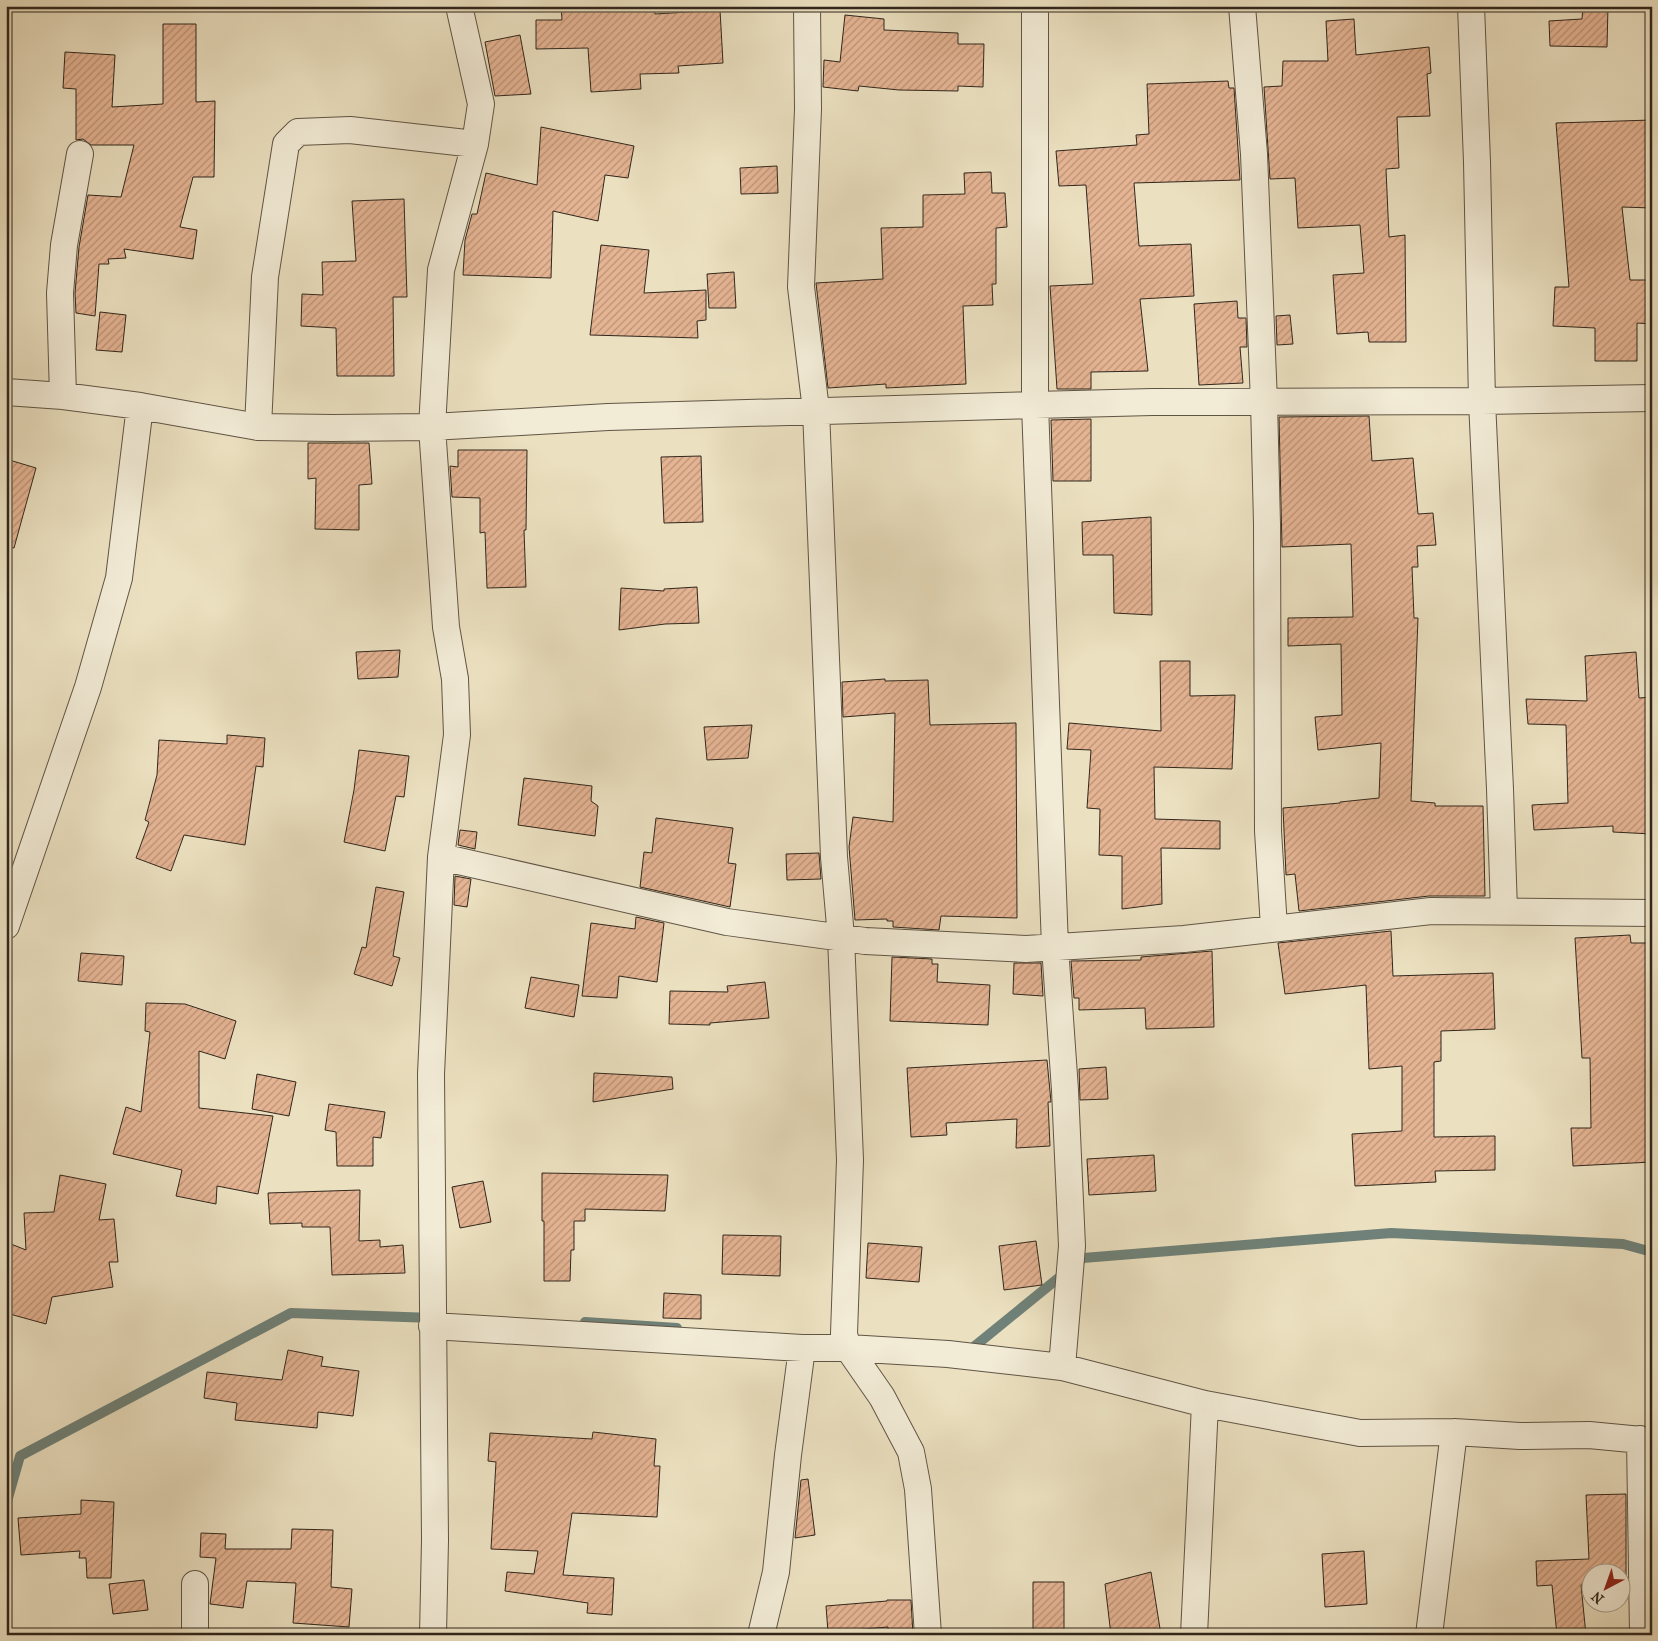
<svg xmlns="http://www.w3.org/2000/svg" width="1658" height="1641" font-family="'IM FELL French Canon',serif">
	<style>
		.lines { fill: none; stroke-linecap: round; stroke-linejoin: round }
		.stream { stroke: #6f8178; stroke-width: 10 }
		.building { fill: url(#building-hatch); stroke: #31271c }
		.street-casing { stroke: #605545; stroke-width: 28 }
		.street { stroke: #f2ebd6; stroke-width: 26 }
	</style>
	<defs>
		<pattern id="building-hatch" width="6" height="6" patternUnits="userSpaceOnUse" patternTransform="scale(1.25)"><rect width="6" height="6" fill="#e5b493"/><path d="M-1 1l2-2M0 6l6-6M5 7l2-2" fill="none" stroke="#ba9277"/></pattern>
	</defs>
	<rect width="100%" height="100%" fill="#ebe0c0"/>
	<filter id="stains"><feTurbulence type="fractalNoise" baseFrequency=".004" numOctaves="4"/><feColorMatrix values="0 0 0 0 .2 0 0 0 0 .09 0 0 0 0 .02 0 0 0 .5 -.17"/></filter>
	<radialGradient id="worn" r=".72"><stop offset=".6" stop-color="#630" stop-opacity="0"/><stop offset="1" stop-color="#630" stop-opacity=".3"/></radialGradient>
	<g class="lines">
		<path class="stream" d="M 585,1322 L 677,1328
			M 966,1350 L 970,1350 L 1083,1258 L 1391,1233 L 1623,1244 L 1652,1252
			M 6,1505 L 20,1456 L 291,1313 L 433,1318"/>
	</g>
	<path class="building" d="M 561,6 L 655,6 L 655,14 L 720,10 L 723,63 L 678,66 L 679,73 L 640,74 L 641,89 L 591,92 L 588,48 L 536,49 L 536,20 L 562,20 Z
		M 1583,6 L 1608,6 L 1607,47 L 1550,46 L 1549,21 L 1582,19 Z
		M 845,15 L 884,19 L 884,30 L 958,33 L 958,44 L 984,44 L 983,87 L 958,86 L 958,91 L 899,90 L 859,86 L 858,91 L 823,87 L 824,60 L 840,62 Z
		M 1354,19 L 1356,55 L 1429,47 L 1431,73 L 1427,74 L 1430,116 L 1397,117 L 1399,168 L 1386,169 L 1389,237 L 1405,235 L 1406,342 L 1369,342 L 1368,332 L 1337,334 L 1333,275 L 1364,273 L 1360,225 L 1298,228 L 1295,178 L 1270,179 L 1264,87 L 1282,86 L 1283,61 L 1328,61 L 1326,21 Z
		M 163,24 L 196,24 L 196,102 L 215,101 L 214,177 L 193,177 L 180,227 L 197,230 L 193,259 L 124,249 L 126,258 L 108,259 L 109,264 L 99,264 L 95,316 L 76,313 L 75,293 L 79,247 L 88,195 L 121,197 L 134,145 L 91,145 L 83,139 L 76,140 L 76,89 L 63,88 L 65,52 L 115,55 L 112,107 L 163,104 Z
		M 520,35 L 531,94 L 495,96 L 485,42 Z
		M 1228,81 L 1229,88 L 1234,88 L 1240,180 L 1134,183 L 1139,246 L 1191,244 L 1194,296 L 1140,299 L 1148,371 L 1091,372 L 1091,389 L 1057,389 L 1050,286 L 1093,284 L 1086,185 L 1059,186 L 1056,151 L 1137,145 L 1136,135 L 1149,134 L 1147,84 Z
		M 1652,120 L 1652,208 L 1622,207 L 1630,280 L 1652,280 L 1652,324 L 1637,323 L 1637,361 L 1595,361 L 1595,328 L 1553,326 L 1555,287 L 1569,287 L 1556,123 Z
		M 541,127 L 634,146 L 628,178 L 605,175 L 598,221 L 553,211 L 551,278 L 463,275 L 465,240 L 472,214 L 477,214 L 486,173 L 537,185 Z
		M 777,166 L 778,193 L 741,194 L 740,168 Z
		M 991,172 L 992,193 L 1005,193 L 1007,227 L 996,228 L 996,284 L 992,284 L 993,305 L 963,306 L 966,384 L 886,388 L 886,384 L 828,388 L 816,283 L 883,279 L 881,228 L 923,227 L 923,195 L 965,194 L 964,173 Z
		M 404,199 L 407,297 L 393,297 L 394,376 L 337,376 L 336,328 L 301,326 L 302,294 L 323,295 L 322,262 L 356,261 L 352,201 Z
		M 601,245 L 649,250 L 644,293 L 706,290 L 706,320 L 697,321 L 698,338 L 590,335 Z
		M 734,272 L 736,308 L 709,308 L 707,274 Z
		M 1237,301 L 1238,318 L 1246,318 L 1247,347 L 1240,347 L 1243,383 L 1199,385 L 1194,304 Z
		M 100,312 L 126,315 L 122,352 L 96,350 Z
		M 1290,315 L 1293,344 L 1277,345 L 1276,316 Z
		M 1369,416 L 1372,461 L 1413,458 L 1418,514 L 1433,513 L 1436,545 L 1417,546 L 1418,567 L 1412,567 L 1414,618 L 1418,618 L 1411,801 L 1435,803 L 1435,806 L 1483,806 L 1485,896 L 1429,896 L 1299,911 L 1295,874 L 1286,875 L 1283,808 L 1340,803 L 1340,802 L 1379,798 L 1381,743 L 1318,750 L 1315,717 L 1342,715 L 1341,644 L 1288,646 L 1288,618 L 1353,617 L 1351,544 L 1282,547 L 1279,417 Z
		M 1091,419 L 1091,481 L 1053,481 L 1051,420 Z
		M 308,443 L 369,443 L 372,484 L 359,485 L 359,530 L 315,529 L 316,478 L 308,479 Z
		M 458,450 L 527,450 L 526,530 L 524,530 L 526,587 L 487,588 L 485,532 L 480,533 L 480,498 L 452,497 L 450,466 L 458,467 Z
		M 701,456 L 703,522 L 664,523 L 661,457 Z
		M 6,459 L 36,468 L 14,548 L 6,547 Z
		M 1151,517 L 1152,615 L 1114,613 L 1113,555 L 1083,555 L 1082,522 Z
		M 697,587 L 699,623 L 665,624 L 619,630 L 621,588 L 664,591 L 664,589 Z
		M 400,650 L 398,677 L 358,679 L 356,652 Z
		M 1636,652 L 1639,698 L 1652,697 L 1652,834 L 1613,832 L 1613,826 L 1534,830 L 1532,805 L 1568,803 L 1566,725 L 1528,724 L 1526,699 L 1587,701 L 1585,656 Z
		M 1160,661 L 1190,661 L 1190,696 L 1235,695 L 1232,769 L 1154,767 L 1155,819 L 1220,821 L 1220,849 L 1161,848 L 1162,904 L 1122,909 L 1122,856 L 1099,855 L 1100,809 L 1087,808 L 1091,750 L 1067,749 L 1069,723 L 1161,731 Z
		M 885,679 L 885,681 L 928,680 L 930,725 L 1016,723 L 1017,918 L 941,916 L 939,930 L 893,927 L 893,921 L 887,921 L 887,919 L 855,920 L 849,847 L 853,817 L 893,822 L 895,713 L 843,717 L 842,682 Z
		M 752,725 L 748,758 L 707,760 L 704,727 Z
		M 227,735 L 265,738 L 263,767 L 256,766 L 245,845 L 184,835 L 171,871 L 136,858 L 149,822 L 145,820 L 157,775 L 159,740 L 227,744 Z
		M 359,750 L 409,756 L 404,797 L 396,796 L 385,851 L 344,842 L 354,790 Z
		M 524,778 L 592,786 L 591,801 L 598,806 L 595,836 L 518,825 Z
		M 656,818 L 733,828 L 728,863 L 736,864 L 730,907 L 640,887 L 644,852 L 652,853 Z
		M 460,830 L 477,832 L 475,849 L 458,845 Z
		M 819,853 L 821,879 L 787,880 L 786,854 Z
		M 455,876 L 471,879 L 467,907 L 454,905 Z
		M 376,887 L 404,892 L 393,956 L 400,958 L 392,986 L 354,974 L 362,947 L 366,948 Z
		M 636,917 L 664,923 L 657,982 L 619,976 L 617,998 L 582,996 L 591,923 L 635,929 Z
		M 1391,931 L 1393,976 L 1493,973 L 1495,1029 L 1441,1031 L 1441,1061 L 1434,1062 L 1434,1137 L 1495,1136 L 1495,1170 L 1435,1171 L 1436,1182 L 1355,1186 L 1352,1134 L 1402,1131 L 1402,1066 L 1369,1069 L 1366,985 L 1285,994 L 1278,943 Z
		M 1630,935 L 1631,943 L 1652,943 L 1652,1070 L 1646,1070 L 1650,1130 L 1652,1130 L 1652,1162 L 1573,1166 L 1571,1128 L 1591,1128 L 1590,1058 L 1582,1058 L 1575,938 Z
		M 1212,951 L 1214,1027 L 1146,1029 L 1145,1008 L 1079,1010 L 1079,998 L 1074,998 L 1071,961 L 1141,960 L 1141,957 Z
		M 81,953 L 124,956 L 122,985 L 78,981 Z
		M 892,957 L 932,959 L 932,964 L 938,964 L 937,982 L 990,985 L 988,1025 L 890,1021 Z
		M 1014,963 L 1041,963 L 1043,996 L 1013,994 Z
		M 531,977 L 579,985 L 574,1017 L 525,1008 Z
		M 765,982 L 769,1018 L 710,1023 L 710,1025 L 669,1024 L 670,991 L 728,992 L 727,986 Z
		M 146,1003 L 185,1004 L 236,1021 L 225,1059 L 199,1051 L 199,1108 L 273,1116 L 258,1194 L 217,1186 L 216,1204 L 176,1196 L 182,1170 L 113,1154 L 126,1107 L 141,1112 L 150,1032 L 145,1031 Z
		M 1047,1060 L 1051,1102 L 1048,1102 L 1050,1146 L 1016,1148 L 1017,1119 L 946,1123 L 947,1135 L 911,1137 L 907,1068 Z
		M 1106,1067 L 1108,1099 L 1080,1100 L 1079,1069 Z
		M 594,1073 L 672,1077 L 673,1089 L 593,1102 Z
		M 257,1074 L 296,1082 L 289,1116 L 252,1109 Z
		M 329,1104 L 385,1112 L 381,1138 L 373,1137 L 373,1166 L 337,1166 L 336,1132 L 325,1130 Z
		M 1154,1155 L 1156,1191 L 1089,1195 L 1087,1159 Z
		M 542,1173 L 668,1175 L 665,1211 L 585,1209 L 585,1221 L 574,1221 L 574,1250 L 571,1250 L 570,1281 L 544,1281 L 544,1221 L 542,1221 Z
		M 60,1175 L 106,1184 L 99,1220 L 114,1219 L 118,1262 L 109,1262 L 113,1287 L 52,1297 L 46,1324 L 6,1313 L 6,1242 L 26,1250 L 24,1213 L 54,1212 Z
		M 483,1181 L 491,1222 L 460,1228 L 452,1187 Z
		M 360,1190 L 359,1241 L 380,1240 L 380,1247 L 403,1245 L 405,1273 L 332,1275 L 330,1227 L 302,1227 L 302,1223 L 270,1224 L 268,1193 Z
		M 723,1235 L 781,1236 L 780,1276 L 722,1274 Z
		M 1036,1241 L 1042,1285 L 1004,1290 L 999,1246 Z
		M 868,1243 L 922,1247 L 919,1282 L 866,1278 Z
		M 664,1293 L 701,1295 L 701,1319 L 663,1318 Z
		M 288,1350 L 323,1357 L 321,1366 L 359,1371 L 353,1416 L 318,1412 L 317,1428 L 235,1420 L 237,1403 L 204,1398 L 207,1372 L 282,1380 Z
		M 593,1432 L 656,1439 L 654,1466 L 660,1466 L 657,1517 L 572,1513 L 563,1575 L 614,1578 L 612,1615 L 587,1613 L 588,1603 L 505,1591 L 507,1572 L 534,1574 L 538,1551 L 491,1549 L 496,1462 L 488,1461 L 490,1433 L 592,1439 Z
		M 808,1479 L 815,1535 L 795,1538 L 801,1480 Z
		M 1626,1494 L 1626,1583 L 1620,1584 L 1620,1574 L 1590,1574 L 1590,1584 L 1581,1585 L 1586,1635 L 1557,1635 L 1552,1585 L 1537,1586 L 1536,1561 L 1589,1559 L 1586,1495 Z
		M 81,1500 L 114,1502 L 111,1578 L 87,1578 L 86,1558 L 79,1558 L 80,1551 L 21,1555 L 18,1518 L 81,1514 Z
		M 292,1529 L 333,1530 L 331,1587 L 352,1589 L 349,1627 L 293,1623 L 296,1583 L 247,1581 L 243,1608 L 210,1604 L 216,1558 L 200,1557 L 201,1533 L 226,1534 L 225,1549 L 291,1549 Z
		M 1364,1551 L 1367,1604 L 1325,1607 L 1322,1554 Z
		M 1151,1572 L 1161,1635 L 1111,1635 L 1105,1584 Z
		M 144,1580 L 148,1610 L 113,1614 L 109,1584 Z
		M 1033,1582 L 1064,1582 L 1064,1634 L 1033,1634 Z
		M 887,1600 L 911,1600 L 913,1635 L 888,1634 L 888,1627 L 828,1632 L 826,1606 L 887,1601 Z"/>
	<g class="lines">
		<defs>
			<path id="street" d="M 807,6 L 808,109 L 801,287 L 816,410 L 834,857 L 841,937 L 850,1160 L 844,1334 L 848,1348 L 882,1397 L 911,1452 L 918,1489 L 928,1635
				M 1035,6 L 1035,405 L 1055,947 L 1065,1090 L 1072,1246 L 1062,1367
				M 1242,6 L 1254,154 L 1264,402 L 1267,524 L 1268,831 L 1274,928
				M 1471,6 L 1477,162 L 1482,401 L 1500,789 L 1504,911
				M 6,392 L 63,396 L 140,406 L 258,427 L 333,428 L 432,427 L 608,417 L 1035,405 L 1152,402 L 1482,401 L 1652,398
				M 63,396 L 60,293 L 64,245 L 80,154
				M 258,427 L 265,277 L 286,144 L 298,132 L 350,130 L 475,144
				M 441,857 L 727,922 L 865,941 L 1026,949 L 1184,939 L 1431,911 L 1652,913
				M 6,926 L 88,687 L 119,578 L 140,406
				M 432,1326 L 802,1348 L 848,1348 L 948,1354 L 1062,1367 L 1205,1404 L 1360,1433 L 1454,1432 L 1520,1436 L 1589,1435 L 1652,1441
				M 1640,1439 L 1643,1635
				M 195,1635 L 195,1584
				M 433,1635 L 435,1540 L 431,1074 L 441,857 L 457,735 L 455,679 L 446,627 L 432,427 L 441,270 L 475,144 L 481,104 L 459,6
				M 761,1635 L 776,1572 L 788,1455 L 802,1348
				M 1194,1635 L 1205,1404
				M 1429,1635 L 1454,1432"/>
		</defs>
		<use href="#street" class="street-casing"/>
		<use href="#street" class="street"/>
	</g>
	<rect width="1658" height="1641" fill="none" stroke="#ebe0c0" stroke-width="25"/>
	<rect x="8" y="8" width="1643" height="1626" fill="none" stroke="#31271c" stroke-width="2.5"/>
	<rect x="12" y="12" width="1633" height="1616" fill="none" stroke="#31271c"/>
	<g transform="translate(1606 1588) rotate(221)"><circle r="24" fill="#f2ebd6" stroke="#a59d8c"/>
	<path d="M0-4L9 19L0 12L-9 19Z" fill="#8f2418"/>
	<text y="-8" font-size="14" font-weight="bold" text-anchor="middle" fill="#31271c">N</text>
	</g>
	<rect width="100%" height="100%" filter="url(#stains)"/>
	<rect width="100%" height="100%" fill="url(#worn)"/>
</svg>
